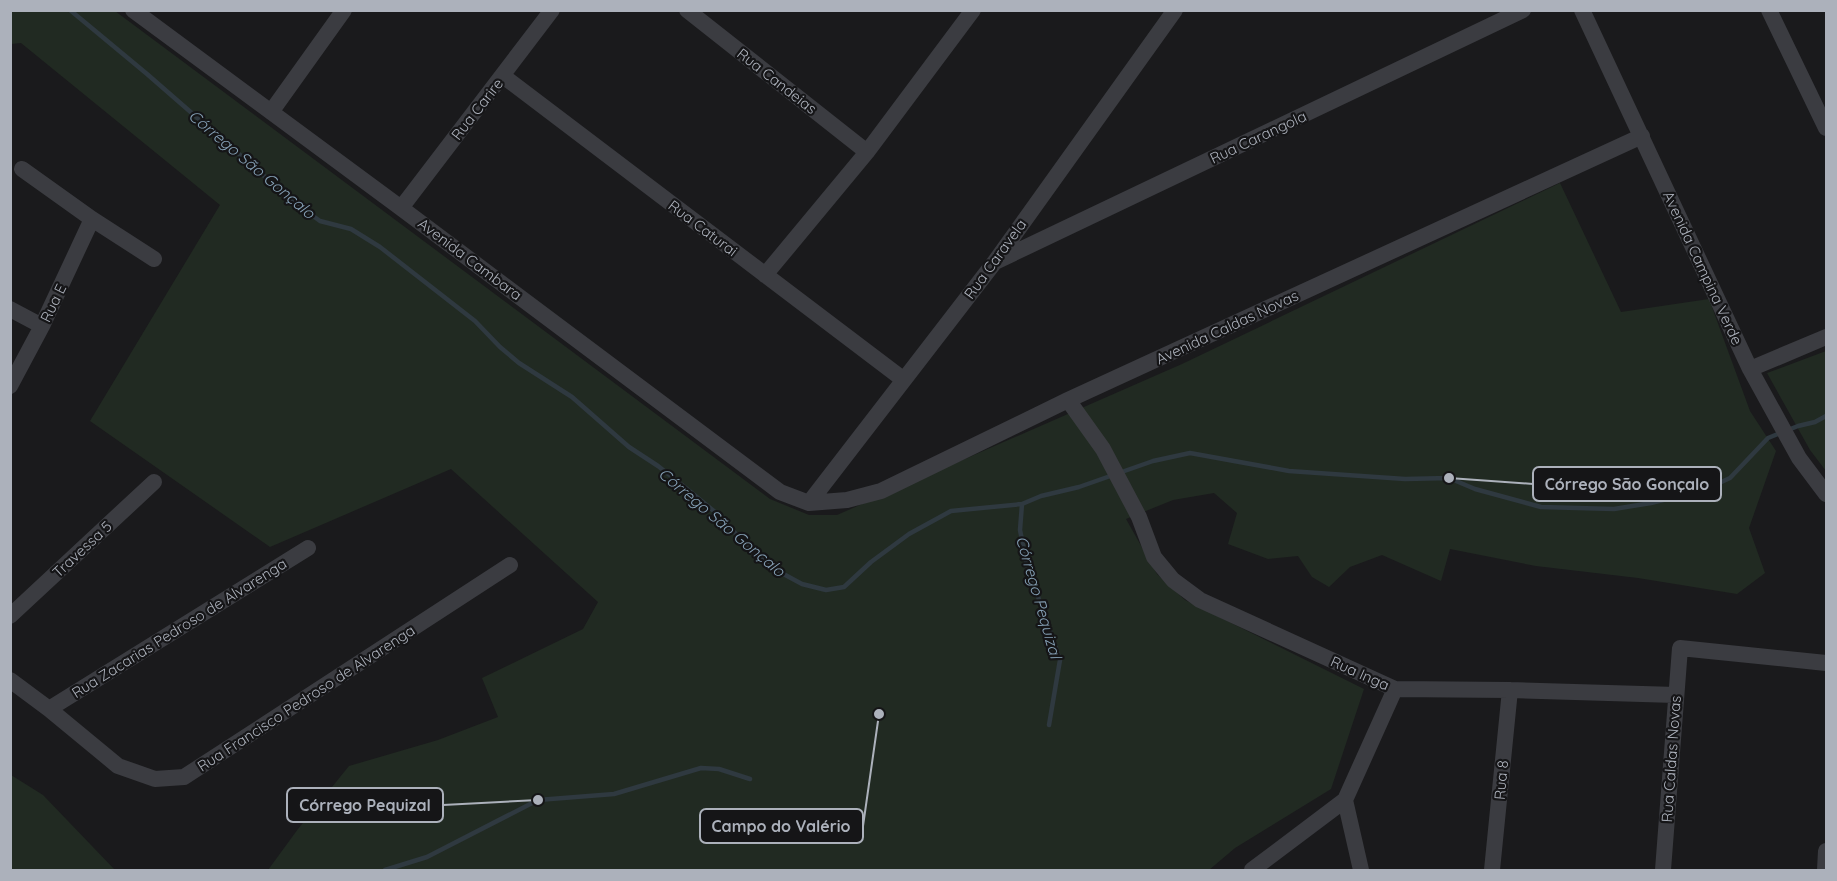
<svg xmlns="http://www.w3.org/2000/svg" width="1837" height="881" font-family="Quicksand,sans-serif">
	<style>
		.green { fill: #212a22 }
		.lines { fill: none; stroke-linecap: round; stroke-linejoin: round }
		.stream { stroke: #2f3940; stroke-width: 4.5 }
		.minor { stroke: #3b3c41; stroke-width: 16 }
		.labels { text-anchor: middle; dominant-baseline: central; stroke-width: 4.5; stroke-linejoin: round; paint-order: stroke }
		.street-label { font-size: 15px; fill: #acb1bb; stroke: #151517 }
		.water-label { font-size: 16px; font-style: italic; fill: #85a0b5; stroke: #151517 }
		.leader { fill: none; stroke: #acb1bb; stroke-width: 2 }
		.callout-dot { fill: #acb1bb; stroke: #151517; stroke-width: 2 }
		.callout { fill: #151517; stroke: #acb1bb; stroke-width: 2 }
		.callout-label { font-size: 16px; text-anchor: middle; font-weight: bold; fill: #acb1bb }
	</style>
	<rect width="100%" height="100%" fill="#1a1a1c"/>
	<path class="green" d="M 11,11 L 115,11 L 770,499 L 809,515 L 837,515 L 1182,364 L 1560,183 L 1621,312 L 1709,299 L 1750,411 L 1776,451 L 1749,528 L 1765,573 L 1737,594 L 1638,578 L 1536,566 L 1450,549 L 1441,581 L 1382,555 L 1350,567 L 1329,587 L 1312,577 L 1298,556 L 1268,559 L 1228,544 L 1237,513 L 1214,493 L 1173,500 L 1126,519 L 1157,574 L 1185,600 L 1364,689 L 1331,789 L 1235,848 L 1209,870 L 268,870 L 298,829 L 349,766 L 438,740 L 498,717 L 482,678 L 583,629 L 598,602 L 451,469 L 270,547 L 90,421 L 220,205 L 21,43 L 11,44 Z
		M 1826,351 L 1826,471 L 1810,450 L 1767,373 Z
		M 11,775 L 43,795 L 115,870 L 120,870 L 11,870 Z"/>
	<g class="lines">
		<path class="stream" d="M 70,10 L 147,74 L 295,203 L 320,221 L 351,229 L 380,247 L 475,321 L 500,347 L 519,363 L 572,397 L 629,447 L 658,466 L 687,489 L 715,512 L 741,539 L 776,570 L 802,584 L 826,590 L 844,587 L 871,562 L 909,534 L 951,511 L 1022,504 L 1041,496 L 1079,487 L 1153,461 L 1190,453 L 1289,471 L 1405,479 L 1449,478 L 1475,489 L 1541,507 L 1614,509 L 1651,503 L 1704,490 L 1730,478 L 1768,438 L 1798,426 L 1815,422 L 1826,416
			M 1022,504 L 1020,530 L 1027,565 L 1060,660 L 1049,725
			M 385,870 L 427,857 L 538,800 L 614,794 L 701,768 L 719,769 L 750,779"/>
		<path class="minor" d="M 133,10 L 401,208 L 780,492 L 809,503 L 847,500 L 881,491 L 1068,400 L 1642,136
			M 687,10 L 867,152
			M 1582,10 L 1750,369 L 1799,458 L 1826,494
			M 1769,10 L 1826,128
			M 503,76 L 904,380
			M 271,112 L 344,10
			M 22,169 L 92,219 L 154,259
			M 401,208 L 552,10
			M 995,262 L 1523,10
			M 765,275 L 867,152 L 973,10
			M 10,309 L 42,326
			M 1750,369 L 1826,337
			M 10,386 L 42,326 L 92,219
			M 1068,400 L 1103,449 L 1139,517 L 1154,557 L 1173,580 L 1200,600 L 1395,689 L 1510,690 L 1676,695
			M 809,503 L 994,263 L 1175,10
			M 10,616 L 154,482
			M 10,680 L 49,709 L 118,766 L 155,779 L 184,777 L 510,565
			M 49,709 L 308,548
			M 1345,800 L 1361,870
			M 1252,870 L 1345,800 L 1395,689
			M 1492,870 L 1510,690
			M 1663,870 L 1680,648 L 1826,663
			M 1825,870 L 1826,851"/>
	</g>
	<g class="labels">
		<g class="street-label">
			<text transform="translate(777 81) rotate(38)">Rua Candeias</text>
			<text transform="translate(477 109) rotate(-52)">Rua Carire</text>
			<text transform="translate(1258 137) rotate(-25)">Rua Carangola</text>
			<text transform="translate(703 228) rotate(37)">Rua Caturai</text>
			<text transform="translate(470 259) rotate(37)">Avenida Cambara</text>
			<text transform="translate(995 259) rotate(-54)">Rua Caravela</text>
			<text transform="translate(1703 268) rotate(65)">Avenida Campina Verde</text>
			<text transform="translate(53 303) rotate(-64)">Rua E</text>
			<text transform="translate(1227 327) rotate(-25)">Avenida Caldas Novas</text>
			<text transform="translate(82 549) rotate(-43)">Travessa 5</text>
			<text transform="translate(179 628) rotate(-32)">Rua Zacarias Pedroso de Alvarenga</text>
			<text transform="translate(1360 673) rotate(24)">Rua Inga</text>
			<text transform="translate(306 698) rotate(-33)">Rua Francisco Pedroso de Alvarenga</text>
			<text transform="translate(1671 759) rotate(-86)">Rua Caldas Novas</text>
			<text transform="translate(1501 780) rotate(-85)">Rua 8</text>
		</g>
		<g class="water-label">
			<text transform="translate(252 164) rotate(40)">Córrego São Gonçalo</text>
			<text transform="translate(722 522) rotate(40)">Córrego São Gonçalo</text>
			<text transform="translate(1039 597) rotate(74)">Córrego Pequizal</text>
		</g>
	</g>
	<path class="leader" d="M1449 478L1533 484M538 800L443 805M879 714L863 826"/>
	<g class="callout-dot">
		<circle cx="1449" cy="478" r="6"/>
		<circle cx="538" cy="800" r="6"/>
		<circle cx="879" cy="714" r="6"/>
	</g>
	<g class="callout">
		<rect x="1533" y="467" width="188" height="34" rx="6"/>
		<rect x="287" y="788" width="156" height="34" rx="6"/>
		<rect x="700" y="809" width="163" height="34" rx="6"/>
	</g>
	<g class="callout-label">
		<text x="1627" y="490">Córrego São Gonçalo</text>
		<text x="365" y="811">Córrego Pequizal</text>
		<text x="781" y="832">Campo do Valério</text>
	</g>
	<rect width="1837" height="881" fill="none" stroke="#acb1bb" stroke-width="24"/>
</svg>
